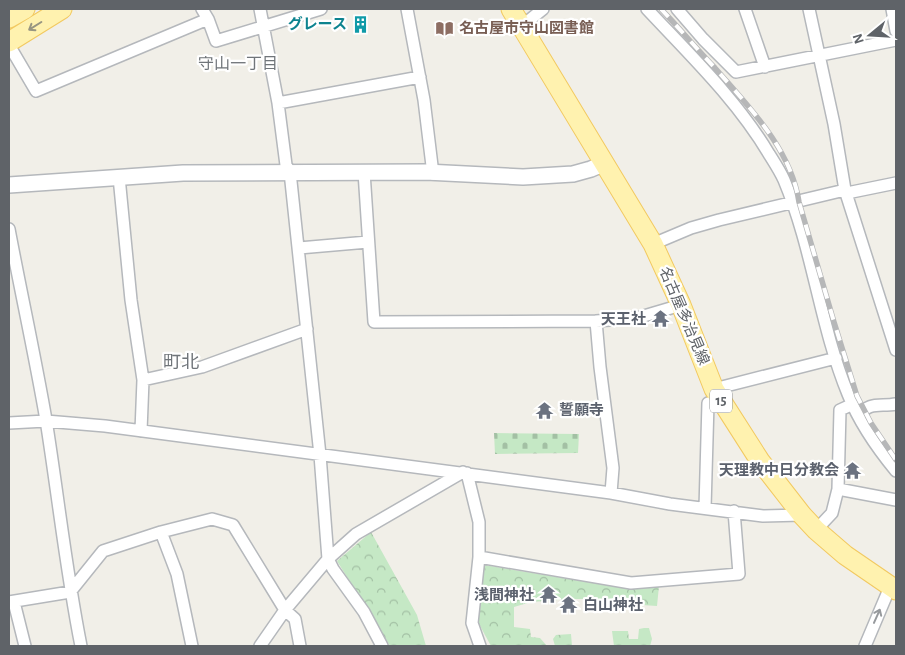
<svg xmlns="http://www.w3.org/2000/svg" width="905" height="655" font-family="'Alegreya Sans','Noto Sans JP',sans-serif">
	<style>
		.forest { fill: url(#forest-crowns) }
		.cemetery { fill: url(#cemetery-stones) }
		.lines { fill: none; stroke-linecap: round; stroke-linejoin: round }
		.minor-casing { stroke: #b5b8bc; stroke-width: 14 }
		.tertiary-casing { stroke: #b5b8bc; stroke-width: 18 }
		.primary-casing { stroke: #f2c960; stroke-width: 21 }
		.minor { stroke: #fff; stroke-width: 11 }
		.tertiary { stroke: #fff; stroke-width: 15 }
		.primary { stroke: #fff2af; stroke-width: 19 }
		.rail-casing { stroke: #b6b7b8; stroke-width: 5.5 }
		.rail { stroke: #fff; stroke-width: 4; stroke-dasharray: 11; stroke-linecap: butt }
		.oneway { stroke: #979581 }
		.oneway2 { stroke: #979a9d }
		.labels { text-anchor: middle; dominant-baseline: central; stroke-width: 4.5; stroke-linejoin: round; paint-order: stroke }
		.shield { fill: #fff; stroke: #8f9295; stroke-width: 1 }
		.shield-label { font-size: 14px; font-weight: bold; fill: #5f6368 }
		.culture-label { font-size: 15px; font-weight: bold; fill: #0d838f; stroke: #fff; text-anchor: end }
		.education-label { font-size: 15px; font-weight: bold; fill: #785e54; stroke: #fff; text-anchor: start }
		.street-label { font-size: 15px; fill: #5f6368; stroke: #fff }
		.worship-label { font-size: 15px; font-weight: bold; fill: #5b616d; stroke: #fff; text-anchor: end }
		.neighbourhood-label { font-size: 16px; fill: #70757a; stroke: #fff }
		.quarter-label { font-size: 18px; fill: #70757a; stroke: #fff }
	</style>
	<defs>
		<pattern id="forest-crowns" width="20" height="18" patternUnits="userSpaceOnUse" patternTransform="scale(1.25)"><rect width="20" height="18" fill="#c5e8c5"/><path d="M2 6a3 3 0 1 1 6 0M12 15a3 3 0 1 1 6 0" fill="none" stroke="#a3c0a4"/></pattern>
		<pattern id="cemetery-stones" width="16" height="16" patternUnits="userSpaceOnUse" patternTransform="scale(1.25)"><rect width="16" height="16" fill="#c5e8c5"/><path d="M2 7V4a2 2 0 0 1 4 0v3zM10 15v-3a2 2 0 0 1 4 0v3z" fill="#a3c0a4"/></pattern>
	</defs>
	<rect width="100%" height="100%" fill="#f1efe8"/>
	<path class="forest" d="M 371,532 L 417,615 L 426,646 L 390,646 L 337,561 Z
		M 484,565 L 630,589 L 659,586 L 657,606 L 612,603 L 597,599 L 572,599 L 531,602 L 514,607 L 514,627 L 530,629 L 531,637 L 540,638 L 547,646 L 491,646 L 478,622 Z
		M 644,628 L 649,628 L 652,639 L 650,646 L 614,646 L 612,631 L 628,631 L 629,639 L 638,639 L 639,629 Z
		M 571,634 L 572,646 L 555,646 L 553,639 L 556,635 Z"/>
	<path class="cemetery" d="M 494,433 L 579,434 L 578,453 L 495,454 Z"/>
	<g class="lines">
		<defs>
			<path id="minor" d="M 202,9 L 208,19 L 216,41 L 321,9
				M 260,9 L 278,103 L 286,165 L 290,172 L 320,455 L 328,559 L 333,569 L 364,612 L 382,646
				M 407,9 L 424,100 L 433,174
				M 647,9 C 690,55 737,100 769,154 C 774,162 780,171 784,180 C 813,249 820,326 848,394 C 859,422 877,448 896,471
				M 677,9 L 703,39 L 736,72 L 896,40
				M 745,9 L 765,67
				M 809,9 L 834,124 L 845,190 L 896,350
				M 892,9 L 896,31
				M 522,26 L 543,9
				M 9,45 L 36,91 L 208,19
				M 278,103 L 420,77
				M 364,172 L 374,322 L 596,321 L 637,318 L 681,305
				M 119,177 L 131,300 L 143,380 L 141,431
				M 847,193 L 896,183
				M 9,229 C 21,293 35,356 46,420 C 58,495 66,571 81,646
				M 653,244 L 691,228 L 719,220 L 845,190
				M 299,248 L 368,242
				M 596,321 L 600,367 L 613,468 L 611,493
				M 143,380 L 202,367 L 307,329
				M 714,389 L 836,358
				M 859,416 C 869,401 880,407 896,404
				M 9,423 L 46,421 L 105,426 L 611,493 L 670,504 L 763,516 L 802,515
				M 467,473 L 479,522 L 479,557 L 472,623 L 480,646
				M 838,489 L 840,410 L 853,404
				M 705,508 L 708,403
				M 816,530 L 832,513 L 838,489 L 896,500
				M 161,532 L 177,574 L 192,646
				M 479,557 L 631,583 L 739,574 L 734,511
				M 9,602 L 70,592 L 103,551 L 161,532 L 212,519 L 233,525 L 285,610 L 295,619 L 300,646
				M 14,602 L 25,646
				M 260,646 L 285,610 L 328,559 L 356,534 L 463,472
				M 865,646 L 890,587"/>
			<path id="tertiary" d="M 9,185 L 183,173 L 426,172 L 523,177 L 573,174 L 591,169 L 605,163"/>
			<path id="primary" d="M 511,9 L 653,244 L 681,305 L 714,389 L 760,461 L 802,515 L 816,530 L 845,555 L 896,590
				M 9,18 L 25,9
				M 9,42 L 62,9"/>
		</defs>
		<use href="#minor" class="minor-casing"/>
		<use href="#tertiary" class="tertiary-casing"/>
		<use href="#primary" class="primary-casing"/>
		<use href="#minor" class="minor"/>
		<use href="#tertiary" class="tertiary"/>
		<use href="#primary" class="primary"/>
		<defs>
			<path id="rail" d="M 661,9 C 679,28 697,49 715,68 C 749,107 791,149 799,202 L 834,322 L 857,396 L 871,423 L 896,460"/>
		</defs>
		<use href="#rail" class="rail-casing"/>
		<use href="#rail" class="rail"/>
	</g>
	<defs><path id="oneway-shaft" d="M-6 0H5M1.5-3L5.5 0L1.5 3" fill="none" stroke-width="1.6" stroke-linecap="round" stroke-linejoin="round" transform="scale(1.25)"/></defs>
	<use class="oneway" href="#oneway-shaft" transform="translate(35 26) rotate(148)"/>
	<use class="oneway2" href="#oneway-shaft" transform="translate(877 616) rotate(-66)"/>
	<defs>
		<symbol id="building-bare" viewBox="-9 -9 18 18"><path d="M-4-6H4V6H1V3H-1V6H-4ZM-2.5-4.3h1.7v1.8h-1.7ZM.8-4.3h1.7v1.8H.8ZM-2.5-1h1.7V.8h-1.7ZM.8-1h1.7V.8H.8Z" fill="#0f9aa8" stroke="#fff" stroke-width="2.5" paint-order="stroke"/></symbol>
		<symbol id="library-bare" viewBox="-9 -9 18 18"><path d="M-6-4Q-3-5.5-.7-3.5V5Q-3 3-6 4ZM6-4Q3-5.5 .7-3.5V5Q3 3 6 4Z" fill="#8d6e63" stroke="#fff" stroke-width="2.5" paint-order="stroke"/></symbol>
		<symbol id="temple-bare" viewBox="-9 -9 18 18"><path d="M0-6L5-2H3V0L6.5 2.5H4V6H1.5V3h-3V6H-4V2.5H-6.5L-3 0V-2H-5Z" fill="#6b7280" stroke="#fff" stroke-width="2.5" paint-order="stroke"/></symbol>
	</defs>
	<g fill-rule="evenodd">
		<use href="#building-bare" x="348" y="12" width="25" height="25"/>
		<use href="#library-bare" x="432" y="16" width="25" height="25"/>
		<use href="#temple-bare" x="648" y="306" width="25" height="25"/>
		<use href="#temple-bare" x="532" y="398" width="25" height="25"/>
		<use href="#temple-bare" x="840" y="458" width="25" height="25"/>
		<use href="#temple-bare" x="536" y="582" width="25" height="25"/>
		<use href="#temple-bare" x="556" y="592" width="25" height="25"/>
	</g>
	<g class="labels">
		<rect class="shield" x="710" y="389.5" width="22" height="23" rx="4"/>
		<g class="shield-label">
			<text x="721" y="401">15</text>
		</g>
		<g class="culture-label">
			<text x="347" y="24">グレース</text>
		</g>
		<g class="education-label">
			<text x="459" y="28">名古屋市守山図書館</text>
		</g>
		<g class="street-label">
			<text transform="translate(684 316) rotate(67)">名古屋多治見線</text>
		</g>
		<g class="worship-label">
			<text x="646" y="319">天王社</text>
			<text x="559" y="410" text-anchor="start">誓願寺</text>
			<text x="839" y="470">天理教中日分教会</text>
			<text x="534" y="595">浅間神社</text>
			<text x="583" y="605" text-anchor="start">白山神社</text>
		</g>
		<g class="neighbourhood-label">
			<text x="238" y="64">守山一丁目</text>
		</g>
		<g class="quarter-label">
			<text x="181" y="363">町北</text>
		</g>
	</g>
	<rect width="905" height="655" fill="none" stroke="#5f6368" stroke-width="20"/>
	<g transform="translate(870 35) rotate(252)" stroke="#ffffff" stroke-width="4" paint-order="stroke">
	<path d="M0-4L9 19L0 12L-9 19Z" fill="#5f6368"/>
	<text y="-8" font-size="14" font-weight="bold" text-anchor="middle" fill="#5f6368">N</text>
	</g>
</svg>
